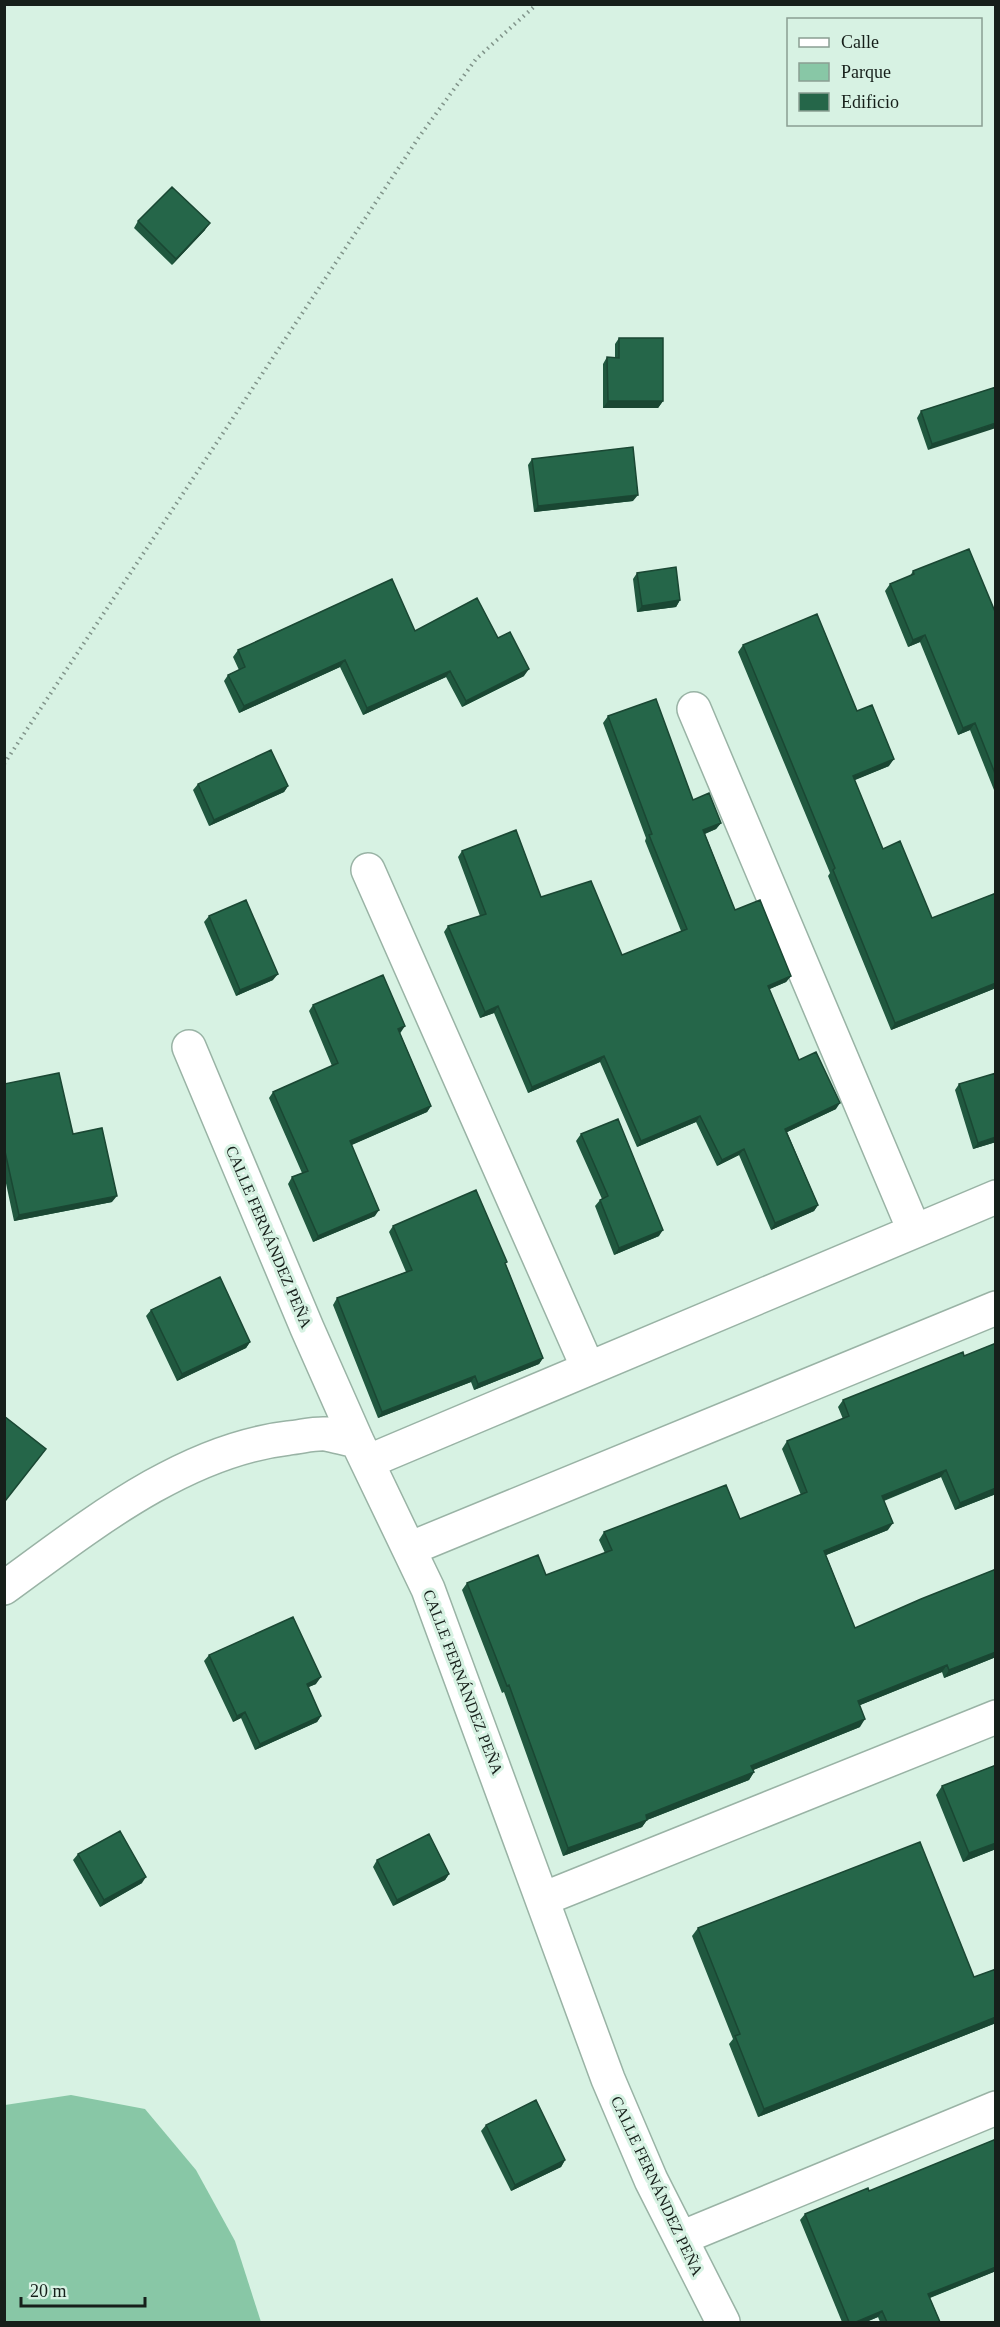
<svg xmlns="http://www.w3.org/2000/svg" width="1000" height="2327" font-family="'Times New Roman',serif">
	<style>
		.green { fill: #88c7a6 }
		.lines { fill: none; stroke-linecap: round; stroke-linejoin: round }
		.minor-casing { stroke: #99b3a5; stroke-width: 36 }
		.path { stroke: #81948a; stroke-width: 4; stroke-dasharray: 1.5 4.5; stroke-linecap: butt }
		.minor { stroke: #fff; stroke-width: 33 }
		.wall { fill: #20583f }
		.shaded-wall { fill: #1a4733 }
		.building { fill: #256649; stroke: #1a4733; stroke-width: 1.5 }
		.labels { text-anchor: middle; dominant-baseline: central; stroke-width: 6; stroke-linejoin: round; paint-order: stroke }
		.street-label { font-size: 16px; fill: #161f1a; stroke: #d7f2e3 }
	</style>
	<rect width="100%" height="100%" fill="#d7f2e3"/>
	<path class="green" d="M 71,2095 L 145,2109 L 196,2170 L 235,2241 L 261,2322 L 5,2322 L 5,2105 Z"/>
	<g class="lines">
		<defs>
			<path id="minor" d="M 694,709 L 914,1230
				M 368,870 L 588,1368
				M 189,1047 L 307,1328 L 357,1441 L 428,1589 L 608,2079 L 651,2180 L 723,2322
				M 367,1462 L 996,1197
				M 409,1549 L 996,1308
				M 4,1588 C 88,1527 183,1450 289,1438 C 301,1437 314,1433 326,1434 C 336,1436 347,1439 357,1441
				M 543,1899 L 996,1717
				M 681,2238 L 996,2108"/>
		</defs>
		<use href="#minor" class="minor-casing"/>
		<path class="path" d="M 4,764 L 419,137 L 476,59 L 537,4"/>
		<use href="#minor" class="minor"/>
	</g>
	<path class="wall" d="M 138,221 L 205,230 L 172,265 L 134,228 Z
		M 619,338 L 663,401 L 658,408 L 603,408 L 603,364 L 607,357 L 615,358 L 615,344 Z
		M 996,387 L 928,450 L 917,418 L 921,411 Z
		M 532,459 L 633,501 L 534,512 L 528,465 Z
		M 913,571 L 996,614 L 996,795 L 970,730 L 958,735 L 920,642 L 908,647 L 885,591 L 890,584 L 910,576 Z
		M 637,573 L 680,600 L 676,607 L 637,612 L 633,579 Z
		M 415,631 L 498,638 L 524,676 L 462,707 L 446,677 L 363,715 L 340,667 L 239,713 L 224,681 L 228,675 L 239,670 L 233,657 L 238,650 Z
		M 743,645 L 857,711 L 889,766 L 854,780 L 883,849 L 932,918 L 996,893 L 996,988 L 891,1030 L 828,876 L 830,873 L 738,652 Z
		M 608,716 L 693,800 L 721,823 L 716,829 L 705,834 L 735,910 L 791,976 L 786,982 L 769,989 L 799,1060 L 836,1109 L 787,1132 L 818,1205 L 814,1211 L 771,1230 L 739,1155 L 717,1166 L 696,1122 L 637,1147 L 600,1062 L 528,1093 L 494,1013 L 480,1018 L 444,932 L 448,926 L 480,916 L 458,857 L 462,851 L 541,897 L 622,955 L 681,931 L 645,841 L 646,838 L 603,723 Z
		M 198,784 L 288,786 L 284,792 L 209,826 L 193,790 Z
		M 209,916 L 273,980 L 236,996 L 204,922 Z
		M 313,1005 L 401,1032 L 400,1033 L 431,1106 L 427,1112 L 351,1145 L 375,1216 L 313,1242 L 288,1184 L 292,1177 L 302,1173 L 269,1098 L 273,1092 L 332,1066 L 309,1011 Z
		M 4,1084 L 73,1134 L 112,1202 L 14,1221 L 4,1174 Z
		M 959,1084 L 996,1142 L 973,1149 L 955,1090 Z
		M 581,1134 L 659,1236 L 614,1255 L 595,1206 L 600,1200 L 602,1199 L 576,1141 Z
		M 393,1226 L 506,1265 L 543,1358 L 539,1364 L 474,1390 L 471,1382 L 378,1418 L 333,1305 L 337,1298 L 406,1272 L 389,1232 Z
		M 151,1310 L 250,1342 L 246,1348 L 177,1381 L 146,1316 Z
		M 996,1343 L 996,1494 L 955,1510 L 941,1477 L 884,1501 L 888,1530 L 826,1555 L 855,1628 L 996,1569 L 996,1657 L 944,1678 L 942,1672 L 860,1705 L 860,1727 L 753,1770 L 754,1772 L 749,1780 L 647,1820 L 642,1827 L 563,1856 L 504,1692 L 502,1693 L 462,1590 L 467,1583 L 546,1575 L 605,1553 L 599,1540 L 604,1532 L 740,1519 L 801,1495 L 782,1449 L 787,1441 L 843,1419 L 838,1407 L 843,1400 L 964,1356 Z
		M 209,1655 L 316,1684 L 308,1687 L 321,1716 L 317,1722 L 255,1750 L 241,1718 L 233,1722 L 204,1661 Z
		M 996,1765 L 996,1849 L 963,1862 L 936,1795 L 942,1786 Z
		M 78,1854 L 142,1883 L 100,1907 L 73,1860 Z
		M 377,1860 L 449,1874 L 445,1880 L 393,1906 L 373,1867 Z
		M 698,1928 L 974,1977 L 996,1969 L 996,2023 L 758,2117 L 729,2044 L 733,2039 L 692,1936 Z
		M 486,2125 L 565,2160 L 561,2167 L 511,2191 L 481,2131 Z
		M 869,2191 L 996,2271 L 930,2298 L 940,2322 L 880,2322 L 878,2317 L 866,2322 L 842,2322 L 800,2220 L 805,2214 Z"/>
	<path class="shaded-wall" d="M 210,223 L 205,230 L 172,265 L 176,259 Z
		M 608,401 L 663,401 L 658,408 L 603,408 Z
		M 996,423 L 996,428 L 928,450 L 932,444 Z
		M 638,495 L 633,501 L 534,512 L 538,506 Z
		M 680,600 L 676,607 L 637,612 L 642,606 Z
		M 925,635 L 920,642 L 908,647 L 913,640 Z
		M 345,660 L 340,667 L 239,713 L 244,706 Z
		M 529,669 L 524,676 L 462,707 L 466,701 Z
		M 450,671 L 446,677 L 363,715 L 367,708 Z
		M 975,723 L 970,730 L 958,735 L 963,728 Z
		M 894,759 L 889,766 L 848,783 L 853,776 Z
		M 288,786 L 284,792 L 209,826 L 214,820 Z
		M 721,823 L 716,829 L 699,836 L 703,830 Z
		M 278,974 L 273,980 L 236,996 L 240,990 Z
		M 791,976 L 786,982 L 763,992 L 768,986 Z
		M 996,983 L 996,988 L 891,1030 L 895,1023 Z
		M 498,1006 L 494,1013 L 480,1018 L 485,1012 Z
		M 405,1026 L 401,1032 L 394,1036 L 398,1029 Z
		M 604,1056 L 600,1062 L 528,1093 L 532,1087 Z
		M 840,1103 L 836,1109 L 781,1135 L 785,1129 Z
		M 431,1106 L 427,1112 L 345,1148 L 350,1141 Z
		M 700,1116 L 696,1122 L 637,1147 L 641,1141 Z
		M 996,1137 L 996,1142 L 973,1149 L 978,1143 Z
		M 744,1149 L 739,1155 L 717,1166 L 722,1160 Z
		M 117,1196 L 112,1202 L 14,1221 L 19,1215 Z
		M 818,1205 L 814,1211 L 771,1230 L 775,1223 Z
		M 379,1210 L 375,1216 L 313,1242 L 318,1236 Z
		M 663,1230 L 659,1236 L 614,1255 L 619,1248 Z
		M 250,1342 L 246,1348 L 177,1381 L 182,1374 Z
		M 543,1358 L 539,1364 L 474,1390 L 478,1384 Z
		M 475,1376 L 471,1382 L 378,1418 L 382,1412 Z
		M 946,1470 L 941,1477 L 877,1503 L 882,1496 Z
		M 996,1488 L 996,1494 L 955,1510 L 960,1503 Z
		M 893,1523 L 888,1530 L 819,1558 L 824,1551 Z
		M 996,1652 L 996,1657 L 944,1678 L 949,1670 Z
		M 947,1665 L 942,1672 L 853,1708 L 858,1701 Z
		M 321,1677 L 316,1684 L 302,1690 L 307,1684 Z
		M 245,1712 L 241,1718 L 233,1722 L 237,1716 Z
		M 321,1716 L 317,1722 L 255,1750 L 260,1744 Z
		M 865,1719 L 860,1727 L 746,1773 L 751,1766 Z
		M 754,1772 L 749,1780 L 647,1820 L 642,1827 L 563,1856 L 568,1848 L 646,1815 Z
		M 996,1843 L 996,1849 L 963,1862 L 969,1853 Z
		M 449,1874 L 445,1880 L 393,1906 L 397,1900 Z
		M 146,1877 L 142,1883 L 100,1907 L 104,1900 Z
		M 996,2017 L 996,2023 L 758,2117 L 764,2109 Z
		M 565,2160 L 561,2167 L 511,2191 L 515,2185 Z
		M 996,2267 L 996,2271 L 924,2300 L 928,2294 Z
		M 882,2311 L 878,2317 L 866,2322 L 856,2322 Z"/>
	<path class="building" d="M 172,187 L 210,223 L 176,259 L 138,221 Z
		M 619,338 L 663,338 L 663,401 L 608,401 L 607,357 L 619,358 Z
		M 996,387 L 996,423 L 932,444 L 921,411 Z
		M 633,447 L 638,495 L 538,506 L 532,459 Z
		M 969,549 L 996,614 L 996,776 L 975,723 L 963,728 L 925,635 L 913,640 L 890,584 L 914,574 L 913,571 Z
		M 676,567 L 680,600 L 642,606 L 637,573 Z
		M 392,579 L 415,631 L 477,598 L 498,638 L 510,632 L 529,669 L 466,701 L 450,671 L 367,708 L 345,660 L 244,706 L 228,675 L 245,667 L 238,650 Z
		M 817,614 L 857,711 L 872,705 L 894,759 L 853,776 L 883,849 L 900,841 L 932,918 L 996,893 L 996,983 L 895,1023 L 833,870 L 835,868 L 743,645 Z
		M 656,699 L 693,800 L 709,793 L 721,823 L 703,830 L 735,910 L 760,900 L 791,976 L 768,986 L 799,1060 L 816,1052 L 840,1103 L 785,1129 L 818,1205 L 775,1223 L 744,1149 L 722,1160 L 700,1116 L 641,1141 L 604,1056 L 532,1087 L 498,1006 L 485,1012 L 448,926 L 486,914 L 462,851 L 516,830 L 541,897 L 591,881 L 622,955 L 687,929 L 649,835 L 652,834 L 608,716 Z
		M 271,750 L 288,786 L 214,820 L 198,784 Z
		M 246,900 L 278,974 L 240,990 L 209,916 Z
		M 383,975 L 405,1026 L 398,1029 L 431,1106 L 350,1141 L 379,1210 L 318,1236 L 292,1177 L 308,1171 L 273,1092 L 338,1063 L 313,1005 Z
		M 59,1073 L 73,1134 L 102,1128 L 117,1196 L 19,1215 L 4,1147 L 4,1084 Z
		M 996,1073 L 996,1137 L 978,1143 L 959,1084 Z
		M 618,1119 L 663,1230 L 619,1248 L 600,1200 L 608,1196 L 581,1134 Z
		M 476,1190 L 507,1262 L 505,1263 L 543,1358 L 478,1384 L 475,1376 L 382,1412 L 337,1298 L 412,1270 L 393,1226 Z
		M 220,1277 L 250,1342 L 182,1374 L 151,1310 Z
		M 996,1343 L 996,1488 L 960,1503 L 946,1470 L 882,1496 L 893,1523 L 824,1551 L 855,1628 L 921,1599 L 996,1569 L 996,1652 L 949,1670 L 947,1665 L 858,1701 L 865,1719 L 751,1766 L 754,1772 L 646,1815 L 647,1820 L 568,1848 L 509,1685 L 507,1686 L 467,1583 L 538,1555 L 546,1575 L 612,1550 L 604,1532 L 726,1485 L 740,1519 L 807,1492 L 787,1441 L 849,1416 L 843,1400 L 963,1352 L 964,1356 Z
		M 4,1416 L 46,1449 L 5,1501 L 4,1500 Z
		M 293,1617 L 321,1677 L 307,1684 L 321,1716 L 260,1744 L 245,1712 L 237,1716 L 209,1655 Z
		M 996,1765 L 996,1843 L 969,1853 L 942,1786 Z
		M 120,1831 L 146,1877 L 104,1900 L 78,1854 Z
		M 429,1834 L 449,1874 L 397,1900 L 377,1860 Z
		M 920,1842 L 974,1977 L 996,1969 L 996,2017 L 764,2109 L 735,2036 L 740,2034 L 698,1928 Z
		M 536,2100 L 565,2160 L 515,2185 L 486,2125 Z
		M 996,2139 L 996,2267 L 928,2294 L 940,2322 L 887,2322 L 882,2311 L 856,2322 L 849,2322 L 805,2214 L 868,2188 L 869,2191 Z"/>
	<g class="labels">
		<g class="street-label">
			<text transform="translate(269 1237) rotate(67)">CALLE FERNÁNDEZ PEÑA</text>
			<text transform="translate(463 1682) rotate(69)">CALLE FERNÁNDEZ PEÑA</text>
			<text transform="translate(657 2186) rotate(65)">CALLE FERNÁNDEZ PEÑA</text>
		</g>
	</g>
	<rect width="1000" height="2327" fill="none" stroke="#161f1a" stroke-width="12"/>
	<rect x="787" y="18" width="195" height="108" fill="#d7f2e3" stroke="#8a9e93" stroke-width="1.5"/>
	<rect x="799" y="38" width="30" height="9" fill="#ffffff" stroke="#8a9e93" stroke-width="1.5"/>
	<text x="841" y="48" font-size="18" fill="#161f1a">Calle</text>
	<rect x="799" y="63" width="30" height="18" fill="#88c7a6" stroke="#8a9e93" stroke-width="1.5"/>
	<text x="841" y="78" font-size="18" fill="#161f1a">Parque</text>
	<rect x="799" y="93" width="30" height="18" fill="#256649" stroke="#8a9e93" stroke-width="1.5"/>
	<text x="841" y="108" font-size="18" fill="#161f1a">Edificio</text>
	<path d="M21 2297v9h124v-9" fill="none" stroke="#161f1a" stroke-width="3"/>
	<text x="30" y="2297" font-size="18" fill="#161f1a" stroke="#d7f2e3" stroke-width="4.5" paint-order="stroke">20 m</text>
</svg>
